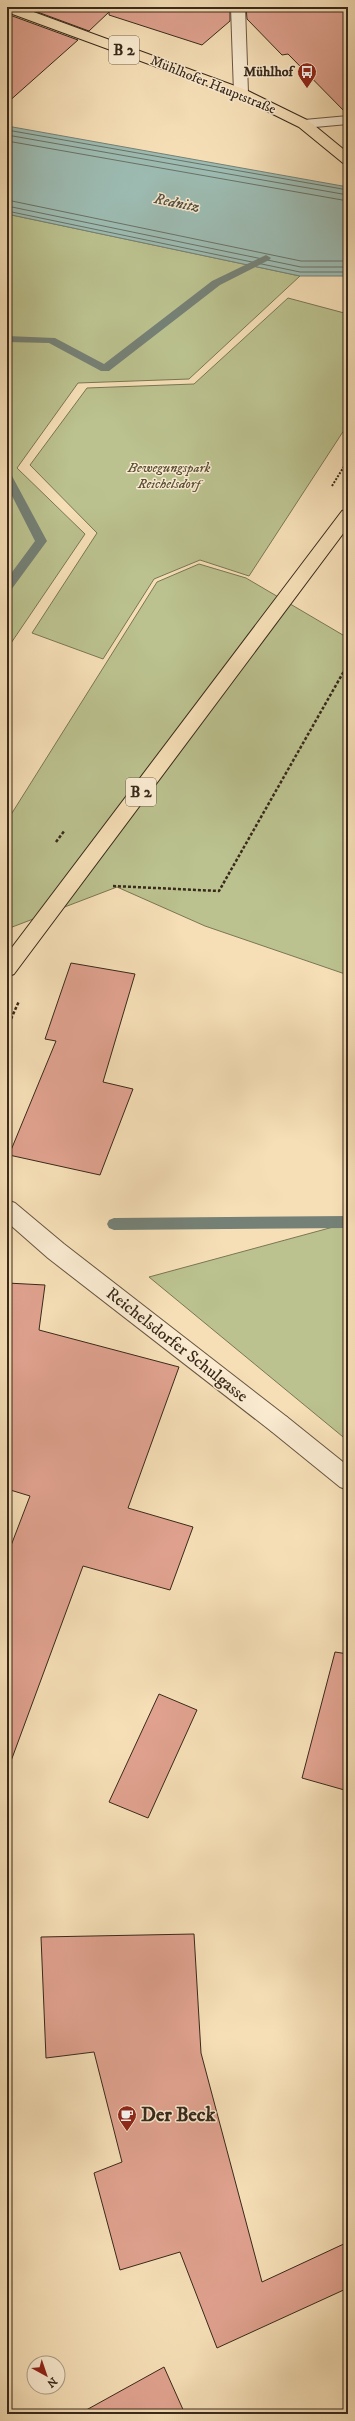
<svg xmlns="http://www.w3.org/2000/svg" width="355" height="2421" font-family="'IM FELL DW Pica',serif">
	<style>
		.green { fill: #bbc28f; stroke: #7a7654 }
		.water { fill: #9dbcb3; stroke: #758176 }
		.lines { fill: none; stroke-linecap: round; stroke-linejoin: round }
		.shore { stroke: #6a7266; stroke-width: 1 }
		.stream { fill: #758176; fill-rule: evenodd }
		.building { fill: #e0a28f; stroke: #38291a }
		.service-casing { stroke: #685641; stroke-width: 2 }
		.minor-casing { stroke: #685641; stroke-width: 2 }
		.primary-casing { stroke: #38291a; stroke-width: 2 }
		.path-far1 { stroke: #38291a; stroke-width: 2; stroke-dasharray: 2 1.5; stroke-linecap: butt }
		.path { stroke: #38291a; stroke-width: 2.5; stroke-dasharray: 3 2; stroke-linecap: butt }
		.service { fill: #f9ead0; fill-rule: evenodd }
		.minor { fill: #f9ead0; fill-rule: evenodd }
		.primary { fill: #f6dfb7; fill-rule: evenodd }
		.labels { text-anchor: middle; dominant-baseline: central; stroke-width: 3; stroke-linejoin: round; paint-order: stroke }
		.far-poi-label { font-size: 14px; font-weight: bold; fill: #38291a; stroke: #f9ead0; text-anchor: end }
		.far-street-label { font-size: 14px; fill: #38291a; stroke: #f9ead0 }
		.far-park-label { font-size: 14px; font-style: italic; fill: #594f37; stroke: #f9ead0 }
		.far-water-label { font-size: 15px; font-style: italic; fill: #514e40; stroke: #f9ead0 }
		.shield { fill: #f9ead0; stroke: #726351; stroke-width: 1 }
		.shield-label { font-size: 16px; font-weight: bold; fill: #38291a }
		.street-label { font-size: 17px; fill: #38291a; stroke: #f9ead0 }
		.near-poi-label { font-size: 20px; font-weight: bold; fill: #38291a; stroke: #f9ead0; text-anchor: start }
	</style>
	<rect width="100%" height="100%" fill="#f6dfb7"/>
	<filter id="stains"><feTurbulence type="fractalNoise" baseFrequency=".005" numOctaves="4"/><feColorMatrix values="0 0 0 0 .2 0 0 0 0 .09 0 0 0 0 .02 0 0 0 .5 -.17"/></filter>
	<radialGradient id="worn" r=".72"><stop offset=".6" stop-color="#630" stop-opacity="0"/><stop offset="1" stop-color="#630" stop-opacity=".3"/></radialGradient>
	<path class="green" d="M 7,214 L 300,276 L 189,379 L 78,383 L 17,468 L 85,534 L 7,649 Z
		M 288,298 L 348,314 L 348,424 L 249,576 L 200,560 L 154,579 L 103,659 L 32,633 L 97,533 L 30,465 L 87,388 L 194,384 Z
		M 199,564 L 246,578 L 348,638 L 348,975 L 205,926 L 117,887 L 7,929 L 7,821 L 157,582 Z
		M 348,1223 L 348,1441 L 149,1277 Z"/>
	<path class="water" d="M 7,126 L 348,187 L 348,276 L 300,276 L 7,214 Z"/>
	<g class="lines">
		<path class="shore" d="M 7,130 L 348,190
			M 7,135 L 348,195
			M 7,141 L 348,201
			M 7,200 L 301,261 L 348,261
			M 7,206 L 301,267 L 348,267
			M 7,211 L 300,272 L 348,272"/>
		<path class="stream" d="M 266,255 L 271,258 L 269,260 L 220,285 L 109,371 L 101,371 L 49,343 L 7,342 L 7,336 L 55,338 L 104,364 L 212,281 Z
			M 7,473 L 12,476 L 47,541 L 11,590 L 7,591 L 7,579 L 35,541 L 7,486 Z
			M 348,1216 L 348,1228 L 114,1230 L 109,1228 L 107,1224 L 109,1220 L 114,1218 Z"/>
	</g>
	<path class="building" d="M 24,7 L 230,7 L 230,21 L 202,45 L 109,15 L 109,12 L 89,31 Z
		M 246,7 L 348,7 L 348,115 L 288,54 L 282,55 L 247,19 Z
		M 7,14 L 78,40 L 7,103 Z
		M 71,963 L 135,974 L 103,1082 L 133,1089 L 100,1175 L 9,1155 L 56,1041 L 45,1039 Z
		M 7,1283 L 45,1285 L 39,1330 L 179,1367 L 128,1508 L 193,1527 L 170,1590 L 83,1566 L 11,1761 L 7,1760 L 7,1556 L 30,1496 L 7,1489 Z
		M 335,1652 L 348,1654 L 348,1791 L 302,1778 Z
		M 159,1694 L 197,1710 L 148,1818 L 109,1802 Z
		M 194,1934 L 201,2053 L 262,2282 L 348,2242 L 348,2288 L 217,2348 L 180,2252 L 120,2270 L 94,2173 L 122,2162 L 94,2052 L 46,2058 L 41,1937 Z
		M 164,2367 L 185,2414 L 79,2414 Z"/>
	<g class="lines">
		<defs>
			<path id="service" d="M 279,1414 L 287,1417 L 348,1466 L 348,1490 L 340,1487 L 271,1431 L 268,1424 L 271,1417 Z"/>
			<path id="minor" d="M 231,7 L 245,7 L 248,93 L 241,97 L 234,93 Z
				M 348,116 L 348,124 L 304,128 L 297,124 L 304,120 Z
				M 7,1200 L 15,1203 L 64,1244 L 287,1417 L 291,1424 L 287,1431 L 279,1434 L 271,1431 L 48,1258 L 7,1222 Z"/>
			<path id="primary" d="M 7,7 L 20,7 L 246,90 L 309,121 L 348,153 L 348,164 L 343,163 L 299,127 L 236,96 L 7,12 Z
				M 348,509 L 348,527 L 14,974 L 7,977 L 7,954 L 342,511 Z"/>
		</defs>
		<use href="#service" class="service-casing"/>
		<use href="#minor" class="minor-casing"/>
		<use href="#primary" class="primary-casing"/>
		<path class="path-far1" d="M 332,486 L 348,460"/>
		<path class="path" d="M 56,842 L 65,830
			M 113,886 L 219,891 L 348,664
			M 7,1028 L 19,1001"/>
		<use href="#service" class="service"/>
		<use href="#minor" class="minor"/>
		<use href="#primary" class="primary"/>
	</g>
	<defs>
		<symbol id="bus-pin" viewBox="-11 -11 22 30"><path d="M0 17L-7.5 6A9.5 9.5 0 1 1 7.5 6Z" fill="#8f2418" stroke="#f9ead0"/><path d="M-5-6H5V4H4V6H2V4H-2V6H-4V4H-5ZM-3.5-4V0h7V-4ZM-3.5 1.2v1.5H-2V1.2ZM2 1.2v1.5H3.5V1.2Z" fill="#fff"/></symbol>
		<symbol id="cafe-pin" viewBox="-11 -11 22 30"><path d="M0 17L-7.5 6A9.5 9.5 0 1 1 7.5 6Z" fill="#8f2418" stroke="#f9ead0"/><path d="M-5.5-4.5H6V0H3Q3 3.5 0 3.5H-2.5Q-5.5 3.5-5.5 0ZM3-3.2v2h1.7v-2ZM-6 4.5H4V6H-6Z" fill="#fff"/></symbol>
	</defs>
	<g fill-rule="evenodd">
		<use href="#bus-pin" x="296" y="61" width="22" height="30"/>
		<use href="#cafe-pin" x="116" y="2104" width="22" height="30"/>
	</g>
	<g class="labels">
		<g class="far-poi-label">
			<text x="293" y="72">Mühlhof</text>
		</g>
		<g class="far-street-label">
			<text transform="translate(213 85) rotate(22)">Mühlhofer Hauptstraße</text>
		</g>
		<g class="far-park-label">
			<text x="169" y="468">Bewegungspark<tspan x="169" dy="16">Reichelsdorf</tspan></text>
		</g>
		<g class="far-water-label">
			<text transform="translate(177 203) rotate(12)">Rednitz</text>
		</g>
		<g class="shield">
			<rect x="109" y="36" width="30" height="28" rx="3"/>
			<rect x="126" y="778" width="30" height="28" rx="3"/>
		</g>
		<g class="shield-label">
			<text x="124" y="50">B 2</text>
			<text x="141" y="792">B 2</text>
		</g>
		<g class="street-label">
			<text transform="translate(177 1345) rotate(38)">Reichelsdorfer Schulgasse</text>
		</g>
		<g class="near-poi-label">
			<text x="141" y="2115">Der Beck</text>
		</g>
	</g>
	<rect width="355" height="2421" fill="none" stroke="#f6dfb7" stroke-width="24"/>
	<rect x="8" y="8" width="339" height="2405" fill="none" stroke="#38291a" stroke-width="2"/>
	<rect x="12" y="12" width="331" height="2397" fill="none" stroke="#38291a"/>
	<g transform="translate(46 2375) rotate(140)"><circle r="19" fill="#f9ead0" stroke="#ac9d87"/>
	<path d="M0-3L7 15L0 10L-7 15Z" fill="#8f2418"/>
	<text y="-6" font-size="11" font-weight="bold" text-anchor="middle" fill="#38291a">N</text>
	</g>
	<rect width="100%" height="100%" filter="url(#stains)"/>
	<rect width="100%" height="100%" fill="url(#worn)"/>
</svg>
